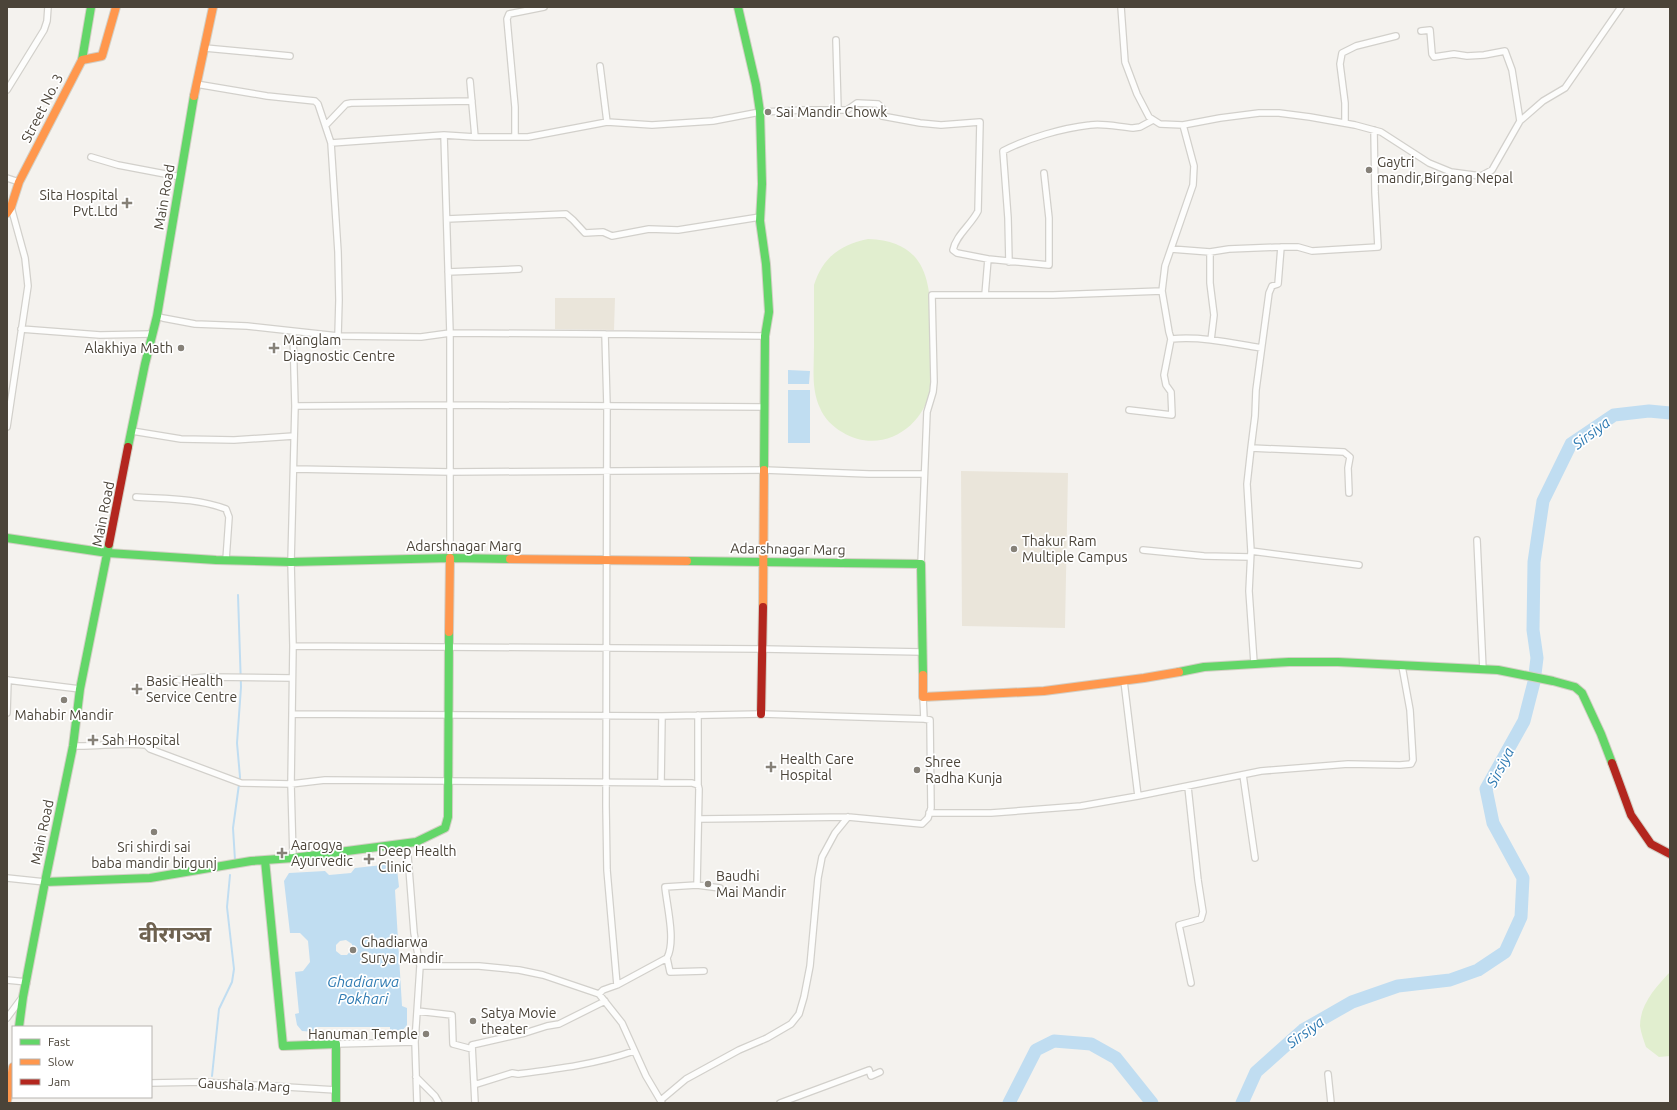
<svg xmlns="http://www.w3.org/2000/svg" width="1677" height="1110" font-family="Ubuntu,'Noto Sans Devanagari',sans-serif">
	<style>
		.education { fill: #eae5da }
		.green { fill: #e1eecf }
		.water { fill: #c0ddf1; fill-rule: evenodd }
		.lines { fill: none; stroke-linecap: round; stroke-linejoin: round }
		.stream { stroke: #c0ddf1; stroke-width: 2 }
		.river { stroke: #c0ddf1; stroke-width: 13 }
		.street-casing { stroke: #d2d0cb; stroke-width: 8 }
		.fast-casing { stroke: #d3cfc5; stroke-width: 10 }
		.slow-casing { stroke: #d3cfc5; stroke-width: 10 }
		.jam-casing { stroke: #d3cfc5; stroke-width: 10 }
		.street { stroke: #fdfdfc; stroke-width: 5.5 }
		.fast { stroke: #63d668; stroke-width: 8 }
		.slow { stroke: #ff974d; stroke-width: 8 }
		.jam { stroke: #b3261e; stroke-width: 8 }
		.poi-dot { fill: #868178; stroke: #fff; stroke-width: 1.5 }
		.labels { text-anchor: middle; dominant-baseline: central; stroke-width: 3.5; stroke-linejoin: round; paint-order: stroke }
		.street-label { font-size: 14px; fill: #4b4439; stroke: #fff }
		.poi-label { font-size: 14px; fill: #4b4439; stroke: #fff; text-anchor: start }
		.water-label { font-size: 15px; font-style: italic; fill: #2e7ab2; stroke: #fff }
		.town-label { font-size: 22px; font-weight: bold; fill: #6e6250; stroke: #fff }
	</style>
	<rect width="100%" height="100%" fill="#f4f2ee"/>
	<path class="education" d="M 555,298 L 615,298 L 614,330 L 555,329 Z
		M 961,471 L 1068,473 L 1065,628 L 962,626 Z"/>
	<path class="green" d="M 868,239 C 926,241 931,280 931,328 C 931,348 931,367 931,387 C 924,428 881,456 842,432 C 833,427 824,418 820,408 C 811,389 814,367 814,346 C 814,325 814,305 814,285 C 823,257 840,245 868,239 Z
		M 1670,972 L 1670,1056 L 1659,1057 L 1646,1047 C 1644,1041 1641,1033 1640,1026 C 1640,1004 1656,987 1670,972 Z"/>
	<path class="water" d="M 788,370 L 810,371 L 809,384 L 788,384 Z
		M 788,390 L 810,390 L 810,443 L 788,443 Z
		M 392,864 L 397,869 L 399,887 L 395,890 L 402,1006 L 407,1008 L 407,1025 L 402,1031 L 390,1031 L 390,1027 L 316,1027 L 316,1032 L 302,1031 L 297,1025 L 295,1014 L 299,1013 L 295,972 L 303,971 L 310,962 L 308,941 L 300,933 L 290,933 L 284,881 L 289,873 L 325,871 L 329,875 L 351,873 L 355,868 ZM 346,940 L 352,944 L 352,949 L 347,955 L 341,955 L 336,951 L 336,945 L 340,941 Z"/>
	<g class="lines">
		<path class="stream" d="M 235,860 L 233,828 L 240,777 L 237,743 L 241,687 L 238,595
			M 212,1076 L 219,1009 L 232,982 L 234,969 L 227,907 L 230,875"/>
		<path class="river" d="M 1009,1103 L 1036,1050 L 1054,1041 L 1091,1044 L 1116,1058 L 1152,1103
			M 1242,1103 L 1256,1072 L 1303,1030 L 1352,1002 L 1398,986 L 1450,980 L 1478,970 L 1505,952 L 1521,917 L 1523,878 L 1493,823 L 1486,789 L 1524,721 L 1534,682 L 1537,658 L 1533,630 L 1534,562 L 1543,501 L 1571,444 L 1614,415 L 1649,411 L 1670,413"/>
		<defs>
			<path id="street" d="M 1121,7 L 1125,62 L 1137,94 L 1149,117 L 1160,124 L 1183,125 L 1220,118 L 1259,113 L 1279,113 L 1310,117 L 1355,125 L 1381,132 L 1429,163 L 1451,172 L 1481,176 L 1492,170 L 1520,121 L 1543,101 L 1565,88 L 1621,7
				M 1421,31 L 1430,30 L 1432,54 L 1434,57 L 1454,54 L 1467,56 L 1484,55 L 1505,51 L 1512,70 L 1520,121
				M 836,40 L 838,110
				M 205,48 L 290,56
				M 600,66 L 607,122
				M 470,81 L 475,137
				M 196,84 L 267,96 L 315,101 L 318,104 L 331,143 L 338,252 L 339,300 L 338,336
				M 7,90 L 44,30 L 47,21 L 48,7
				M 1345,123 L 1345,103 L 1340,64 L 1342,53 L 1356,46 L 1396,36
				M 326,125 L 346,104 L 351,103 L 472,101
				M 1183,125 L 1194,166 L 1193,185 L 1165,266 L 1162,291 L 1169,332 L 1171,339 C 1201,336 1232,343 1261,348
				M 444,135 L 450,333 L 450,558
				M 515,137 L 515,107 L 507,19 L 509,14 L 544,7
				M 331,143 L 444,135 L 475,137 L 528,137 L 607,122 L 652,125 L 713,121 L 760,112 L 803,110 L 847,110 L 857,103 L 878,104 L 882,108 L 882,116 L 920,123 L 941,125 L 980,122 L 978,211 C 971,225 956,235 953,250 L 957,253 L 988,259
				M 91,157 L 118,165 L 181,177
				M 7,178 L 19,182
				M 447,219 L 566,214 L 573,220 L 585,233 L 603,232 L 612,236 L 649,229 L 678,230 L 760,217
				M 1171,249 L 1210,252 L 1229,249 L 1281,247 L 1298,247 L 1312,251 L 1378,247 L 1375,192 L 1374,130
				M 1210,252 L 1210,283 L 1214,315 L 1211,340
				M 1009,262 L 1008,218 L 1003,151 C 1028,138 1063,128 1090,125 C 1104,123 1119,127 1133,128 L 1140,127 L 1153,120
				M 448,272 L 519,269
				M 985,295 L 988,259 L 1049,265 L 1049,218 L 1044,173
				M 157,316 L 163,318 L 195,324 L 247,326 L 338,336 L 421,337 L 450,333 L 605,334 L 765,336
				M 21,329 L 100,335 L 152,334
				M 293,332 L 295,406 L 291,562 L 293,646 L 291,784 L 293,858
				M 605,334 L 607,406 L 606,806 L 607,870 L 617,985
				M 295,406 L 450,405 L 764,407
				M 1129,410 L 1172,415 L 1171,392 L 1166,385 L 1164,375 L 1171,339
				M 7,427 L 28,286 L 25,258 L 11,207
				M 132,431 L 181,439 L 234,440 L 294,436
				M 1251,448 L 1344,452 L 1350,457 L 1348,468 L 1349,493
				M 294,469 L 450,472 L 764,470 L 869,474 L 924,474
				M 136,497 C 166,499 197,498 226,509 L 229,517 L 226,560
				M 1477,540 L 1483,670
				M 1143,550 L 1204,556 L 1250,557
				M 1251,551 L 1359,565
				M 921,564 L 927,412 L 933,392 L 934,382 L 932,295 L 1053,295 L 1162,291
				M 293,646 L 763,649 L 922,652
				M 1254,663 L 1249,591 L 1251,551 L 1247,484 L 1251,448 L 1255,416 L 1256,390 L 1269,293 L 1272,286 L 1278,284 L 1281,247
				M 7,680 L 80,689
				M 166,681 L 206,677 L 292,678
				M 1124,681 L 1138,796
				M 7,713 L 8,680
				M 293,714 L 662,716 L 761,714 L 924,719
				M 73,746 C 97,747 122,742 146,745 L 150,749 L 241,783 L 291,784 L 325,780 L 692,783 L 698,785 L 699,789 L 697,885
				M 1243,775 L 1255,858
				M 661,783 L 662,716
				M 698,785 L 698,715
				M 1188,787 L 1198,880 L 1203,912 L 1201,919 L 1179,925 L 1191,983
				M 929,813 L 991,813 L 1081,806 L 1138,796 L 1261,771 L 1348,764 L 1400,765 L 1411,764 L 1413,760 L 1410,710 L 1402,666
				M 699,819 L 848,817 L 922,824 L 928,818 L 931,808 L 930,720 L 924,719 L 923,697
				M 407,843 L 414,933 L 420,966 L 415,1042 L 417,1103
				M 7,878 L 45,882
				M 667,958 L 670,972 L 704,971
				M 420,966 L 479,966 L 519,970 L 543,975 L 599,994 L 622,1023 L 646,1076 L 662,1103
				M 7,980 L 27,982
				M 599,994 L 603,990 L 617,985 L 667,958 C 676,941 667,907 665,887 L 697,885 L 720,888
				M 417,1011 L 452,1015 L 453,1044 L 472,1049
				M 7,1018 L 21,999
				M 336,1044 L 415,1042
				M 1328,1074 L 1331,1103
				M 416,1077 L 435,1096 L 439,1103
				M 474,1082 L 477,1084 L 512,1073 L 518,1074 C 557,1069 597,1064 634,1051
				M 151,1083 L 202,1082 L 336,1090
				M 661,1100 L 686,1079 L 739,1050 L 767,1038 L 791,1024 L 799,1014 L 804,997 L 810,966 L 818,878 L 822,857 L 835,833 L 848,817
				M 475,1103 L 472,1045 L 525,1033 L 547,1026 L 559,1024 L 605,1001
				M 780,1103 L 869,1070 L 871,1076 L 880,1072"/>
			<path id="fast" d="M 738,7 L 756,85 L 760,112 L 762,184 L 760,221 L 766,264 L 769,312 L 765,336 L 764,470
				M 82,60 L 91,7
				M 128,447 L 145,364 L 157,316 L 194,96
				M 7,538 L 108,553 L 216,560 L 291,562 L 450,558 L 510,559
				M 687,561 L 921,564 L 923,675
				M 1179,672 L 1204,667 L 1289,662 L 1338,662 L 1498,670 L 1553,681 L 1575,687 L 1582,693 L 1601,734 L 1612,763
				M 265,860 L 293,858 L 416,842 L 445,828 L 448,817 L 449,632
				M 45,882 L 150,878 L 251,861 L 265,860 L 283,1046 L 336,1044 L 336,1103
				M 19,1027 L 23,997 L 45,882 L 73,746 L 80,689 L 109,544"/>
			<path id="slow" d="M 194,96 L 213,7
				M 7,213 L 11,207 L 19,182 L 82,60 L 102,56 L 116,7
				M 510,559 L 687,561
				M 763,607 L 764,470
				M 449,632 L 450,558
				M 923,675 L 923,697 L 1044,691 L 1144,678 L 1179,672
				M 7,1101 L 13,1067"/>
			<path id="jam" d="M 109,544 L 128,447
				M 761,714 L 763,607
				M 1612,763 L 1631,815 L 1651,844 L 1670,854"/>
		</defs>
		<use href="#street" class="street-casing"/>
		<use href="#fast" class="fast-casing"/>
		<use href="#slow" class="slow-casing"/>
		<use href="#jam" class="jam-casing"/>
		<use href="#street" class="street"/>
		<use href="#fast" class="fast"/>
		<use href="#slow" class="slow"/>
		<use href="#jam" class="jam"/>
	</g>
	<g class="poi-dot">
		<circle cx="768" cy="112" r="4"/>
		<circle cx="1369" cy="170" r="4"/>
		<path d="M125 197h4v4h4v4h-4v4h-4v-4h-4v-4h4z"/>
		<circle cx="181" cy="348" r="4"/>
		<path d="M272 342h4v4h4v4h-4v4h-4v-4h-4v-4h4z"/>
		<circle cx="1014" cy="549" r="4"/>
		<path d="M135 683h4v4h4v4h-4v4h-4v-4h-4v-4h4z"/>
		<circle cx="64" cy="700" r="4"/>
		<path d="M91 734h4v4h4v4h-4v4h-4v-4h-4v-4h4z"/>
		<path d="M769 761h4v4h4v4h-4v4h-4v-4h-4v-4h4z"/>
		<circle cx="917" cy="770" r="4"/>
		<circle cx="154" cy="832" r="4"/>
		<path d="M280 847h4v4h4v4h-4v4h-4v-4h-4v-4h4z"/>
		<path d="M367 853h4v4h4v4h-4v4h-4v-4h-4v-4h4z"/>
		<circle cx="708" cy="884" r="4"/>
		<circle cx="353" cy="950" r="4"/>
		<circle cx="473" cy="1021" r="4"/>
		<circle cx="426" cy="1034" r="4"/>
	</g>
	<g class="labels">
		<g class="street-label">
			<text transform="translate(42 108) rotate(-63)">Street No. 3</text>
			<text transform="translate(164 197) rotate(-80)">Main Road</text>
			<text transform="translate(103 514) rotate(-79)">Main Road</text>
			<text x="464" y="546">Adarshnagar Marg</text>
			<text transform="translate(788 549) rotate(1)">Adarshnagar Marg</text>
			<text transform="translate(42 832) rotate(-78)">Main Road</text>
			<text transform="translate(244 1085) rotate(3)">Gaushala Marg</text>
		</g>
		<g class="poi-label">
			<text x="776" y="112">Sai Mandir Chowk</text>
			<text x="1377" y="162">Gaytri<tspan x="1377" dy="16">mandir,Birgang Nepal</tspan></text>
			<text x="118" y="195" text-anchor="end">Sita Hospital<tspan x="118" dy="16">Pvt.Ltd</tspan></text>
			<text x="283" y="340">Manglam<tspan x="283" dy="16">Diagnostic Centre</tspan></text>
			<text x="173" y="348" text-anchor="end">Alakhiya Math</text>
			<text x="1022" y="541">Thakur Ram<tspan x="1022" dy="16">Multiple Campus</tspan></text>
			<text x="146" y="681">Basic Health<tspan x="146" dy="16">Service Centre</tspan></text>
			<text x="64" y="715" text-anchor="middle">Mahabir Mandir</text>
			<text x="102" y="740">Sah Hospital</text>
			<text x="780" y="759">Health Care<tspan x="780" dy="16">Hospital</tspan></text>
			<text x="925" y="762">Shree<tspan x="925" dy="16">Radha Kunja</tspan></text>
			<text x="291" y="845">Aarogya<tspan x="291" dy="16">Ayurvedic</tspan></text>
			<text x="154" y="847" text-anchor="middle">Sri shirdi sai<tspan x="154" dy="16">baba mandir birgunj</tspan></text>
			<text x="378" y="851">Deep Health<tspan x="378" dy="16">Clinic</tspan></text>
			<text x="716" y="876">Baudhi<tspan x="716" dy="16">Mai Mandir</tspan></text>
			<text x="361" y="942">Ghadiarwa<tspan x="361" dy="16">Surya Mandir</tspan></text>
			<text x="481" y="1013">Satya Movie<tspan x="481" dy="16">theater</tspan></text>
			<text x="418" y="1034" text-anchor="end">Hanuman Temple</text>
		</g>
		<g class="water-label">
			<text transform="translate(1591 433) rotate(-37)">Sirsiya</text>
			<text transform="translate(1500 767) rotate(-63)">Sirsiya</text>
			<text x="363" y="981">Ghadiarwa<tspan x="363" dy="17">Pokhari</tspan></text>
			<text transform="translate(1305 1032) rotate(-36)">Sirsiya</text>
		</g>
		<g class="town-label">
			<text x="175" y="933">वीरगञ्ज</text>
		</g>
	</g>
	<rect width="1677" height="1110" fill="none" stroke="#4b4439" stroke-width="16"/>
	<rect x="12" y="1026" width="140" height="72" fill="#ffffff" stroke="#b7b4b0"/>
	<rect x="20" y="1039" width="20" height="6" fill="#63d668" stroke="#b7b4b0"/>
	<text x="48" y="1046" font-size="12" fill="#4b4439">Fast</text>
	<rect x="20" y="1059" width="20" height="6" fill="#ff974d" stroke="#b7b4b0"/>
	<text x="48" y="1066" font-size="12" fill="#4b4439">Slow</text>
	<rect x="20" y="1079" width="20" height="6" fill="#b3261e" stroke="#b7b4b0"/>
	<text x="48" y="1086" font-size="12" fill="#4b4439">Jam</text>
</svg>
